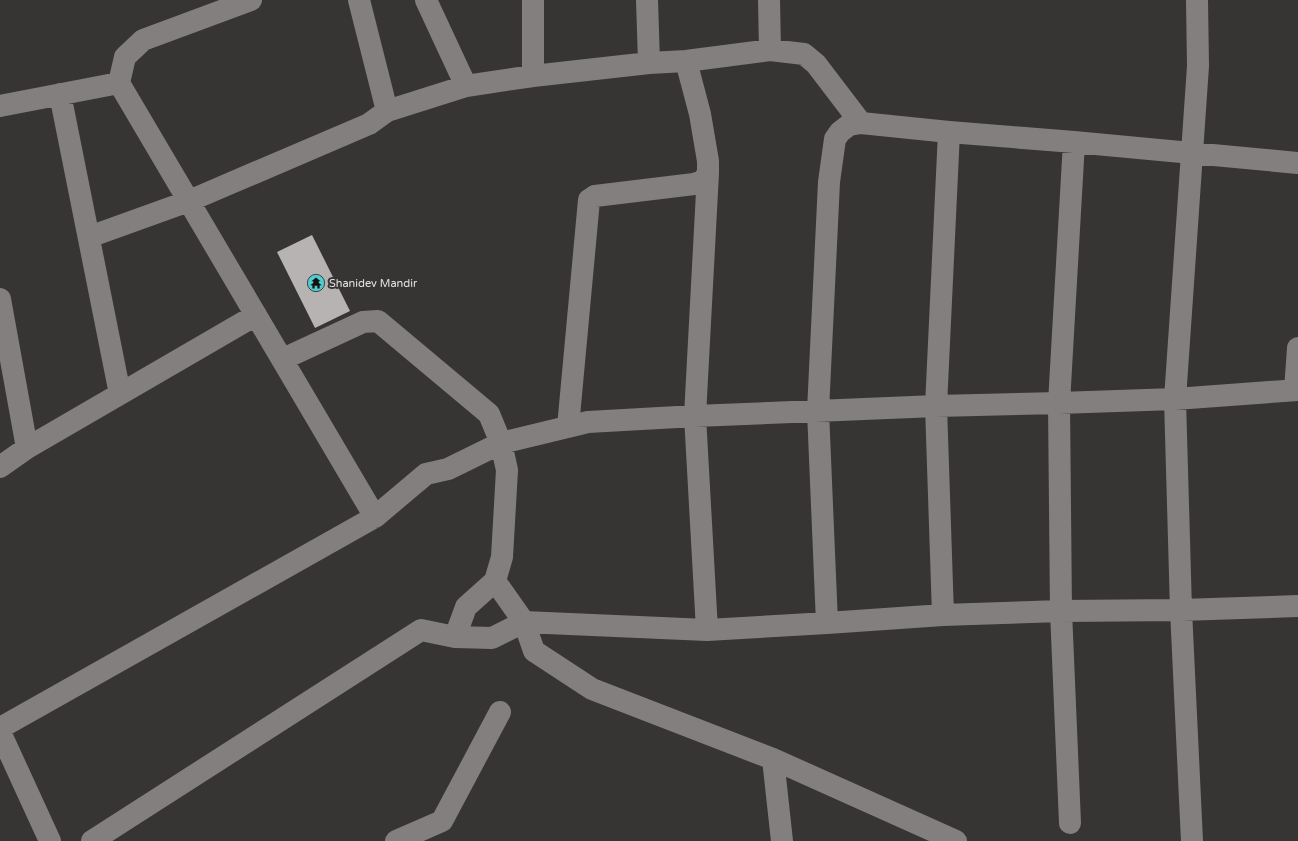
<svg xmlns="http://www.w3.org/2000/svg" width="1298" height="841" font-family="'Varela Round',sans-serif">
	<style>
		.building { fill: #b7b3b3 }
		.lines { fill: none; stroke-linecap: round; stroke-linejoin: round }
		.minor { stroke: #837f7f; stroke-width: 22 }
		.labels { text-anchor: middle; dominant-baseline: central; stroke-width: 4; stroke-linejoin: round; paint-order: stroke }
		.poi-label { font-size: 11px; fill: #e5e2e2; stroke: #373434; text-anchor: start }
	</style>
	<rect width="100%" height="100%" fill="#373434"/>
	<path class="building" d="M 312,235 L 350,311 L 315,328 L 277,252 Z"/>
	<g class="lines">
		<path class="minor" d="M 359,0 L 387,111
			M 426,0 L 466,86
			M 533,0 L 533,76
			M 647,0 L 649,63
			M 769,0 L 770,50
			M 119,83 L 125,57 L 143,40 L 251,0
			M 60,94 L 120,394
			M 0,106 L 119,83 L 375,517 L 0,728
			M 89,237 L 189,201 L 369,124 L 387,111 L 466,86 L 533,76 L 649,63 L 686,61 L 770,50 L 804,54 L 816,64 L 861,123
			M 0,299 L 27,448 L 256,315
			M 283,359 L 363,322 L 378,321 L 489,414 L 501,443 L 507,470 L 502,557 L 495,581 L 466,607 L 455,637
			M 1295,390 L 1298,348
			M 568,427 L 589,200 L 595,196 L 694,184 L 703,181 L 708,173 L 708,161 L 700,114 L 686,61
			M 0,467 L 27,448
			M 375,517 L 426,474 L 448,469 L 501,443 L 588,422 L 695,416 L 936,406 L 1059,403 L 1175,399 L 1298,390
			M 495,581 L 524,622 L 534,651 L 592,689 L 773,759 L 956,841
			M 943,615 L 936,406 L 949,132
			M 827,623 L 818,411 L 829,182 L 835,139 L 840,132 L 849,125 L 861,123 L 949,132 L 1074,142 L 1298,163
			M 707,630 L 695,416 L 708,173
			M 0,732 L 50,841
			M 773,759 L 782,841
			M 1070,823 L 1061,611 L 1059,403 L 1074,142
			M 92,841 L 421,630 L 455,637 L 492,638 L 524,622 L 707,630 L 827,623 L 943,615 L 1061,611 L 1181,610 L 1298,606
			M 396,841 L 442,821 L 500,712
			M 1192,841 L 1181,610 L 1175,399 L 1198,66 L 1197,0"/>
	</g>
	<defs>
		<symbol id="temple-disc" viewBox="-11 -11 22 22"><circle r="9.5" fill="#52cdcf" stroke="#373434"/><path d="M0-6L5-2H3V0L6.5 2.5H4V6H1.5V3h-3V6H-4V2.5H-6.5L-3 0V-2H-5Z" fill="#111"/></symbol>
	</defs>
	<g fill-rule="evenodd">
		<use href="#temple-disc" x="306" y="273" width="20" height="20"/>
	</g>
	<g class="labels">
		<g class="poi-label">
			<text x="329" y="283">Shanidev Mandir</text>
		</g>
	</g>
</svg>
